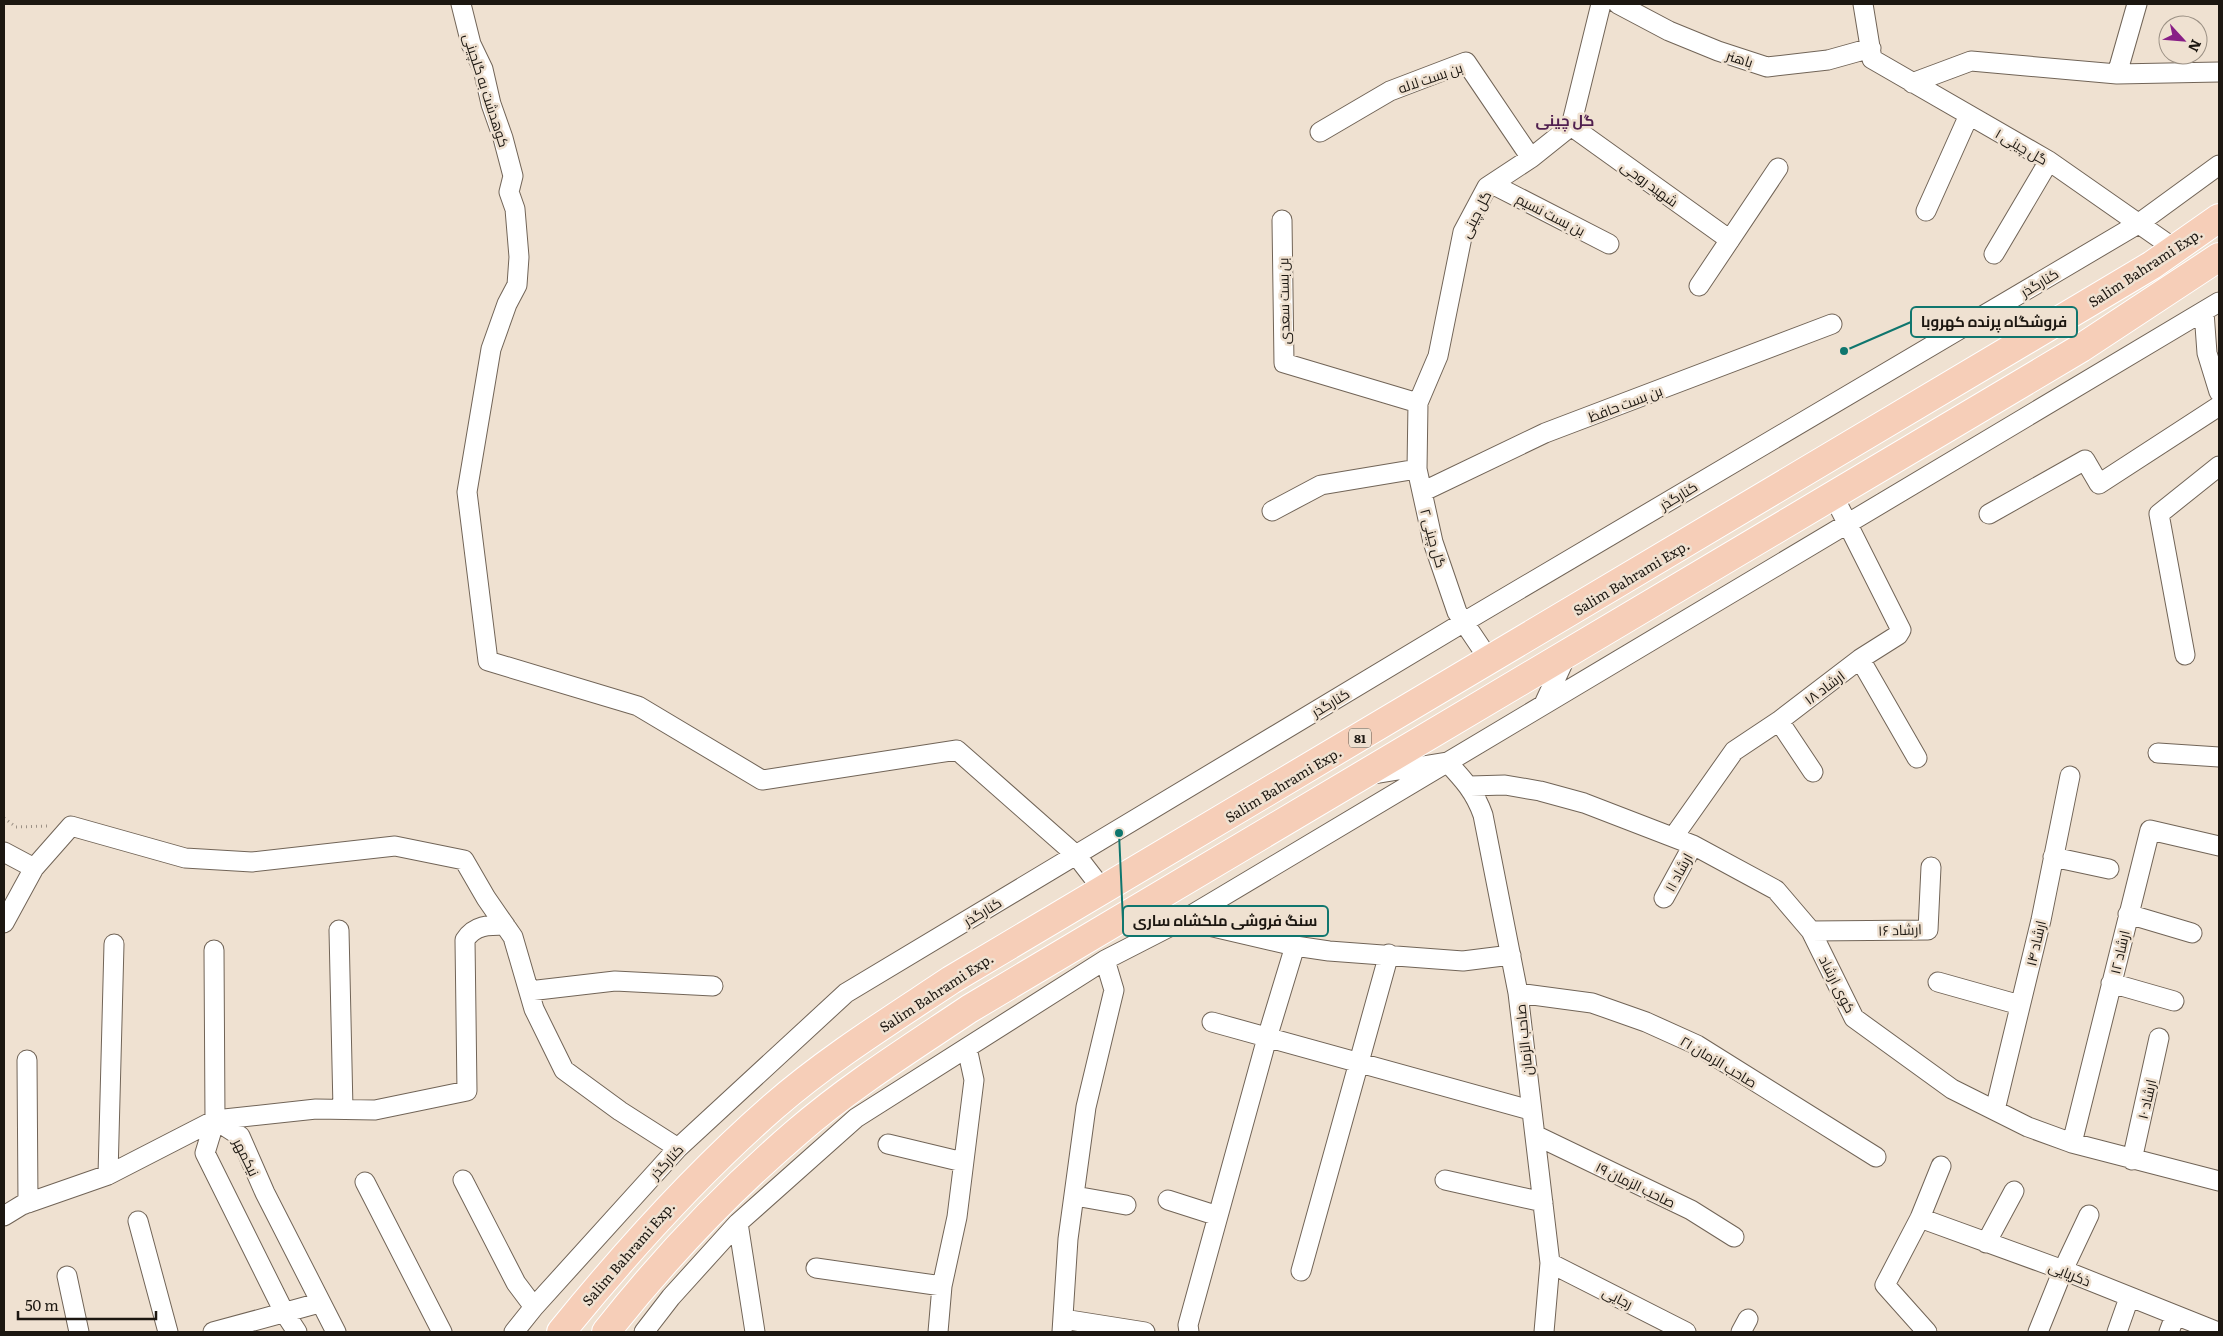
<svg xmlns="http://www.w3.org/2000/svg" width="2223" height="1336" font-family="Literata,Cairo,serif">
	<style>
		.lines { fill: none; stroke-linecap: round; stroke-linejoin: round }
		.minor-casing { stroke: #716457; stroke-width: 21 }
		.trunk-casing { stroke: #fff; stroke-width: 30 }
		.path { stroke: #9c9185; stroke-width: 3; stroke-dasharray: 1 4; stroke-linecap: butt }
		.minor { stroke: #fff; stroke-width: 19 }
		.trunk { stroke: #f6ceb8; stroke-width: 28 }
		.labels { text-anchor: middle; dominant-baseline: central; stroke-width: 5; stroke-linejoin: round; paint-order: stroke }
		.shield { fill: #efe1d1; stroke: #5b544b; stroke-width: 1 }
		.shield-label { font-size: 12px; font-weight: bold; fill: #1c1711 }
		.street-label { font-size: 14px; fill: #1c1711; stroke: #efe1d1 }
		.neighbourhood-label { font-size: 15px; font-weight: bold; fill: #501f4f; stroke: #efe1d1 }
		.leader { fill: none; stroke: #0f766e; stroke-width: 2 }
		.callout-dot { fill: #0f766e; stroke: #efe1d1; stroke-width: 2 }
		.callout { fill: #efe1d1; stroke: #0f766e; stroke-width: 2 }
		.callout-label { font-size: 15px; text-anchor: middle; font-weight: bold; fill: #1c1711 }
	</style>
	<rect width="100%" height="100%" fill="#efe1d1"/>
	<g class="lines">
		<defs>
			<path id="minor" d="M 461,4 L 471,44 L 483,69 L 491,104 L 503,138 L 513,176 L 509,192 L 515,209 L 519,257 L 517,285 L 507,304 L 491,349 L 467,492 L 488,661 L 638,706 L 762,780 L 957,750 L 1076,855 L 1103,890
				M 1618,4 L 1669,31 L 1718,51 L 1767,67 L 1828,60 L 1871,48
				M 1863,4 L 1872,59 L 2049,161 L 2175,249
				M 2117,74 L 2219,72
				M 1912,83 L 1971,61 L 2117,74 L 2137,4
				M 1571,126 L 1730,240
				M 1320,132 L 1390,91 L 1466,62 L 1531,158
				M 1492,184 L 1609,244
				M 1926,211 L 1969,115
				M 1282,220 L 1284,363 L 1418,403
				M 1994,254 L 2049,161
				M 1699,286 L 1778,168
				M 2204,312 L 2207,353 L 2219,392
				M 1422,492 L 1545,433 L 1832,324
				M 1272,511 L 1321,485 L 1417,469
				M 1989,514 L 2085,460 L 2099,484 L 2219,406
				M 2185,655 L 2159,514 L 2219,466
				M 1860,659 L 1917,758
				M 1490,661 L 1457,612 L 1433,542 L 1417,469 L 1418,403 L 1438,356 L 1463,232 L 1487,187 L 1531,158 L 1571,126 L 1601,4
				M 1544,704 L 1567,654
				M 1779,721 L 1813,772
				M 2158,753 L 2219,757
				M 1374,774 L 1447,762 C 1463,779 1475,792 1483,815 L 1518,993 L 1550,1263 L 1544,1332
				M 1470,786 L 1505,785 L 1540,791 L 1584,803 L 1693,845 L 1776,890 L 1811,931 L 1854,1018 L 1952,1089 L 2028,1127 L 2072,1143 L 2219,1181
				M 1674,836 L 1734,751 L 1779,721 L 1860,659 L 1898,635 L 1901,630 L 1833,495
				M 4,852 L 34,868
				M 2053,857 L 2109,869
				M 1664,898 L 1693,845
				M 2128,914 L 2192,933
				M 1183,920 L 1295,946 L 1329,951 L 1463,961 L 1511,955
				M 4,923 L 34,868 L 71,826 L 185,858 L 252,862 L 395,846 L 464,860 L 486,898 L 513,937 L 534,1009 L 564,1070 L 620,1111 L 678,1148
				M 339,930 L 343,1109
				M 1811,931 L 1928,930 L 1931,867
				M 214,950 L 215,1120 L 205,1153 L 284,1312 L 297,1332
				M 1938,982 L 2020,1005
				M 2111,983 L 2174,1001
				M 529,991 L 615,981 L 713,986
				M 1518,993 L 1592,1003 L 1646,1022 L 1697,1045 L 1876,1157
				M 1212,1022 L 1530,1110
				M 27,1060 L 28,1203
				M 1995,1110 L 2041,920 L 2070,776
				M 215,1120 L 240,1136 L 265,1193 L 336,1332
				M 1535,1135 L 1691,1210 L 1734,1237
				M 2072,1143 L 2150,830 L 2219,846
				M 888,1144 L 963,1162
				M 2132,1160 L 2159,1038
				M 108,1175 L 114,944
				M 463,1180 L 516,1283 L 534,1307
				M 1445,1180 L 1543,1202
				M 365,1182 L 442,1332
				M 1075,1196 L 1126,1205
				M 1168,1200 L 1218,1216
				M 4,1216 L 22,1205 L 108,1175 L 215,1120 L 316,1109 L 375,1110 L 467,1091 L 465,940 C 474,925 489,925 505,925
				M 1920,1218 L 2063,1270 L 2218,1332
				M 138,1221 L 168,1332
				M 738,1223 L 755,1332
				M 1986,1243 L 2014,1191
				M 1550,1263 L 1686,1332
				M 816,1268 L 942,1286
				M 1301,1271 L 1389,954
				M 67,1276 L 79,1332
				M 1063,1319 L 1145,1332
				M 213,1332 L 319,1303
				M 514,1332 L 534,1307 L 678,1148 L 846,993 L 1464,622 L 2138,224 L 2219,165
				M 644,1332 L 671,1297 L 738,1223 L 856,1118 L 1105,960 L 1183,920 L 2219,302
				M 938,1332 L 942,1286 L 957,1217 L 974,1080 L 967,1048
				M 1062,1332 L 1068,1239 L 1086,1107 L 1114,990 L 1105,960
				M 1189,1332 L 1188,1325 L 1267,1038 L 1295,946
				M 1741,1332 L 1748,1319
				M 1927,1332 L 1885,1285 L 1920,1218 L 1941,1166
				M 2038,1332 L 2063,1270 L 2089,1215
				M 2117,1332 L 2129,1298
				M 2169,1332 L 2175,1316"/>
			<path id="trunk" d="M 561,1332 C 626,1252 695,1175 773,1107 C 828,1059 891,1020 951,980 L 2152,265 L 2219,218
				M 606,1332 C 662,1261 727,1192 797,1132 C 850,1086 911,1048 969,1009 L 2081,348 L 2219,257"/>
		</defs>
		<use href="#minor" class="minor-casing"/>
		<use href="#trunk" class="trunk-casing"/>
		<path class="path" d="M 4,818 L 16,827 L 48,826"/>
		<use href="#minor" class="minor"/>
		<use href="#trunk" class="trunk"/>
	</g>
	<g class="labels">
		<rect class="shield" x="1349" y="728.5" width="22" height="19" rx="4"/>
		<g class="shield-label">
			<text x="1360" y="738">81</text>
		</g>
		<g class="street-label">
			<text transform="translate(1740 58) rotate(18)">باهنر</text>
			<text transform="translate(1430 77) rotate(-19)">بن بست لاله</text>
			<text transform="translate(487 90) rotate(72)">کوهدشت به گلچینی</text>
			<text transform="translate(2022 146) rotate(30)">گل چینی ۱</text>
			<text transform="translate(1650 183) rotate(36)">شهید روحی</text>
			<text transform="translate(1475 214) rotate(-63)">گل چینی</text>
			<text transform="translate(1551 214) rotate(27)">بن بست نسیم</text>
			<text transform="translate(2145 267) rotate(-33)">Salim Bahrami Exp.</text>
			<text transform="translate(2039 282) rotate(-31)">کنارگذر</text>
			<text transform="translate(1283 301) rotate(-91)">بن بست سعدی</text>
			<text transform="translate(1625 403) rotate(-21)">بن بست حافظ</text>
			<text transform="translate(1678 495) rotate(-31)">کنارگذر</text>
			<text transform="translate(1434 538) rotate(74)">گل چینی ۲</text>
			<text transform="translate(1631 577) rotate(-31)">Salim Bahrami Exp.</text>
			<text transform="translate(1824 687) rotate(-37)">ارشاد ۱۸</text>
			<text transform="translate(1330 702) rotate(-31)">کنارگذر</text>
			<text transform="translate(1283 784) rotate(-31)">Salim Bahrami Exp.</text>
			<text transform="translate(1678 872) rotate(-61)">ارشاد ۱۱</text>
			<text transform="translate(982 911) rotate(-31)">کنارگذر</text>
			<text transform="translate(1900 929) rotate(-2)">ارشاد ۱۶</text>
			<text transform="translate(2035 943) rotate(-77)">ارشاد ۱۴</text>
			<text transform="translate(2119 952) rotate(-77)">ارشاد ۱۲</text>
			<text transform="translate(1838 984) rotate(63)">کوی ارشاد</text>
			<text transform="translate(936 992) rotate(-33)">Salim Bahrami Exp.</text>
			<text transform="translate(1523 1040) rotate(-96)">صاحب الزمان</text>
			<text transform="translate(1719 1061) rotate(31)">صاحب الزمان ۲۱</text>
			<text transform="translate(2146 1099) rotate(-77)">ارشاد ۱۰</text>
			<text transform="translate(247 1157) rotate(64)">نیکمهر</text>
			<text transform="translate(666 1161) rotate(-47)">کنارگذر</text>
			<text transform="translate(1636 1184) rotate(26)">صاحب الزمان ۱۹</text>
			<text transform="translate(628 1253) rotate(-49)">Salim Bahrami Exp.</text>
			<text transform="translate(2070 1273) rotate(22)">ذکریایی</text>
			<text transform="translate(1618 1297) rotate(27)">رجایی</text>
		</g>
		<g class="neighbourhood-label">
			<text x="1565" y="119">گل چینی</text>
		</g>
	</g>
	<path class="leader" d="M1844 351L1911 322M1119 833L1123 921"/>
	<g class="callout-dot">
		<circle cx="1844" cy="351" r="5"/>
		<circle cx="1119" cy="833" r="5"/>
	</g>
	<g class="callout">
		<rect x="1911" y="307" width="166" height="30" rx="5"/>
		<rect x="1123" y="906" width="205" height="30" rx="5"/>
	</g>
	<g class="callout-label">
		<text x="1994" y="327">فروشگاه پرنده کهروبا</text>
		<text x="1225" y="926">سنگ فروشی ملکشاه ساری</text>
	</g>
	<rect width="2223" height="1336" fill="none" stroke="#1c1711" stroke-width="10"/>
	<g transform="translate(2183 40) rotate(116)"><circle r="24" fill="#efe1d1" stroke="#9b9084"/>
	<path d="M0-4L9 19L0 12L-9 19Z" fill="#881f86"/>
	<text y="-8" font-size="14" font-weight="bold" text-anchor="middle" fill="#1c1711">N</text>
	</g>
	<path d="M18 1311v8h138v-8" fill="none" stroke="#1c1711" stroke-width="2.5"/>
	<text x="25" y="1311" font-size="15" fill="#1c1711" stroke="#efe1d1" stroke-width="4" paint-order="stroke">50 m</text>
</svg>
